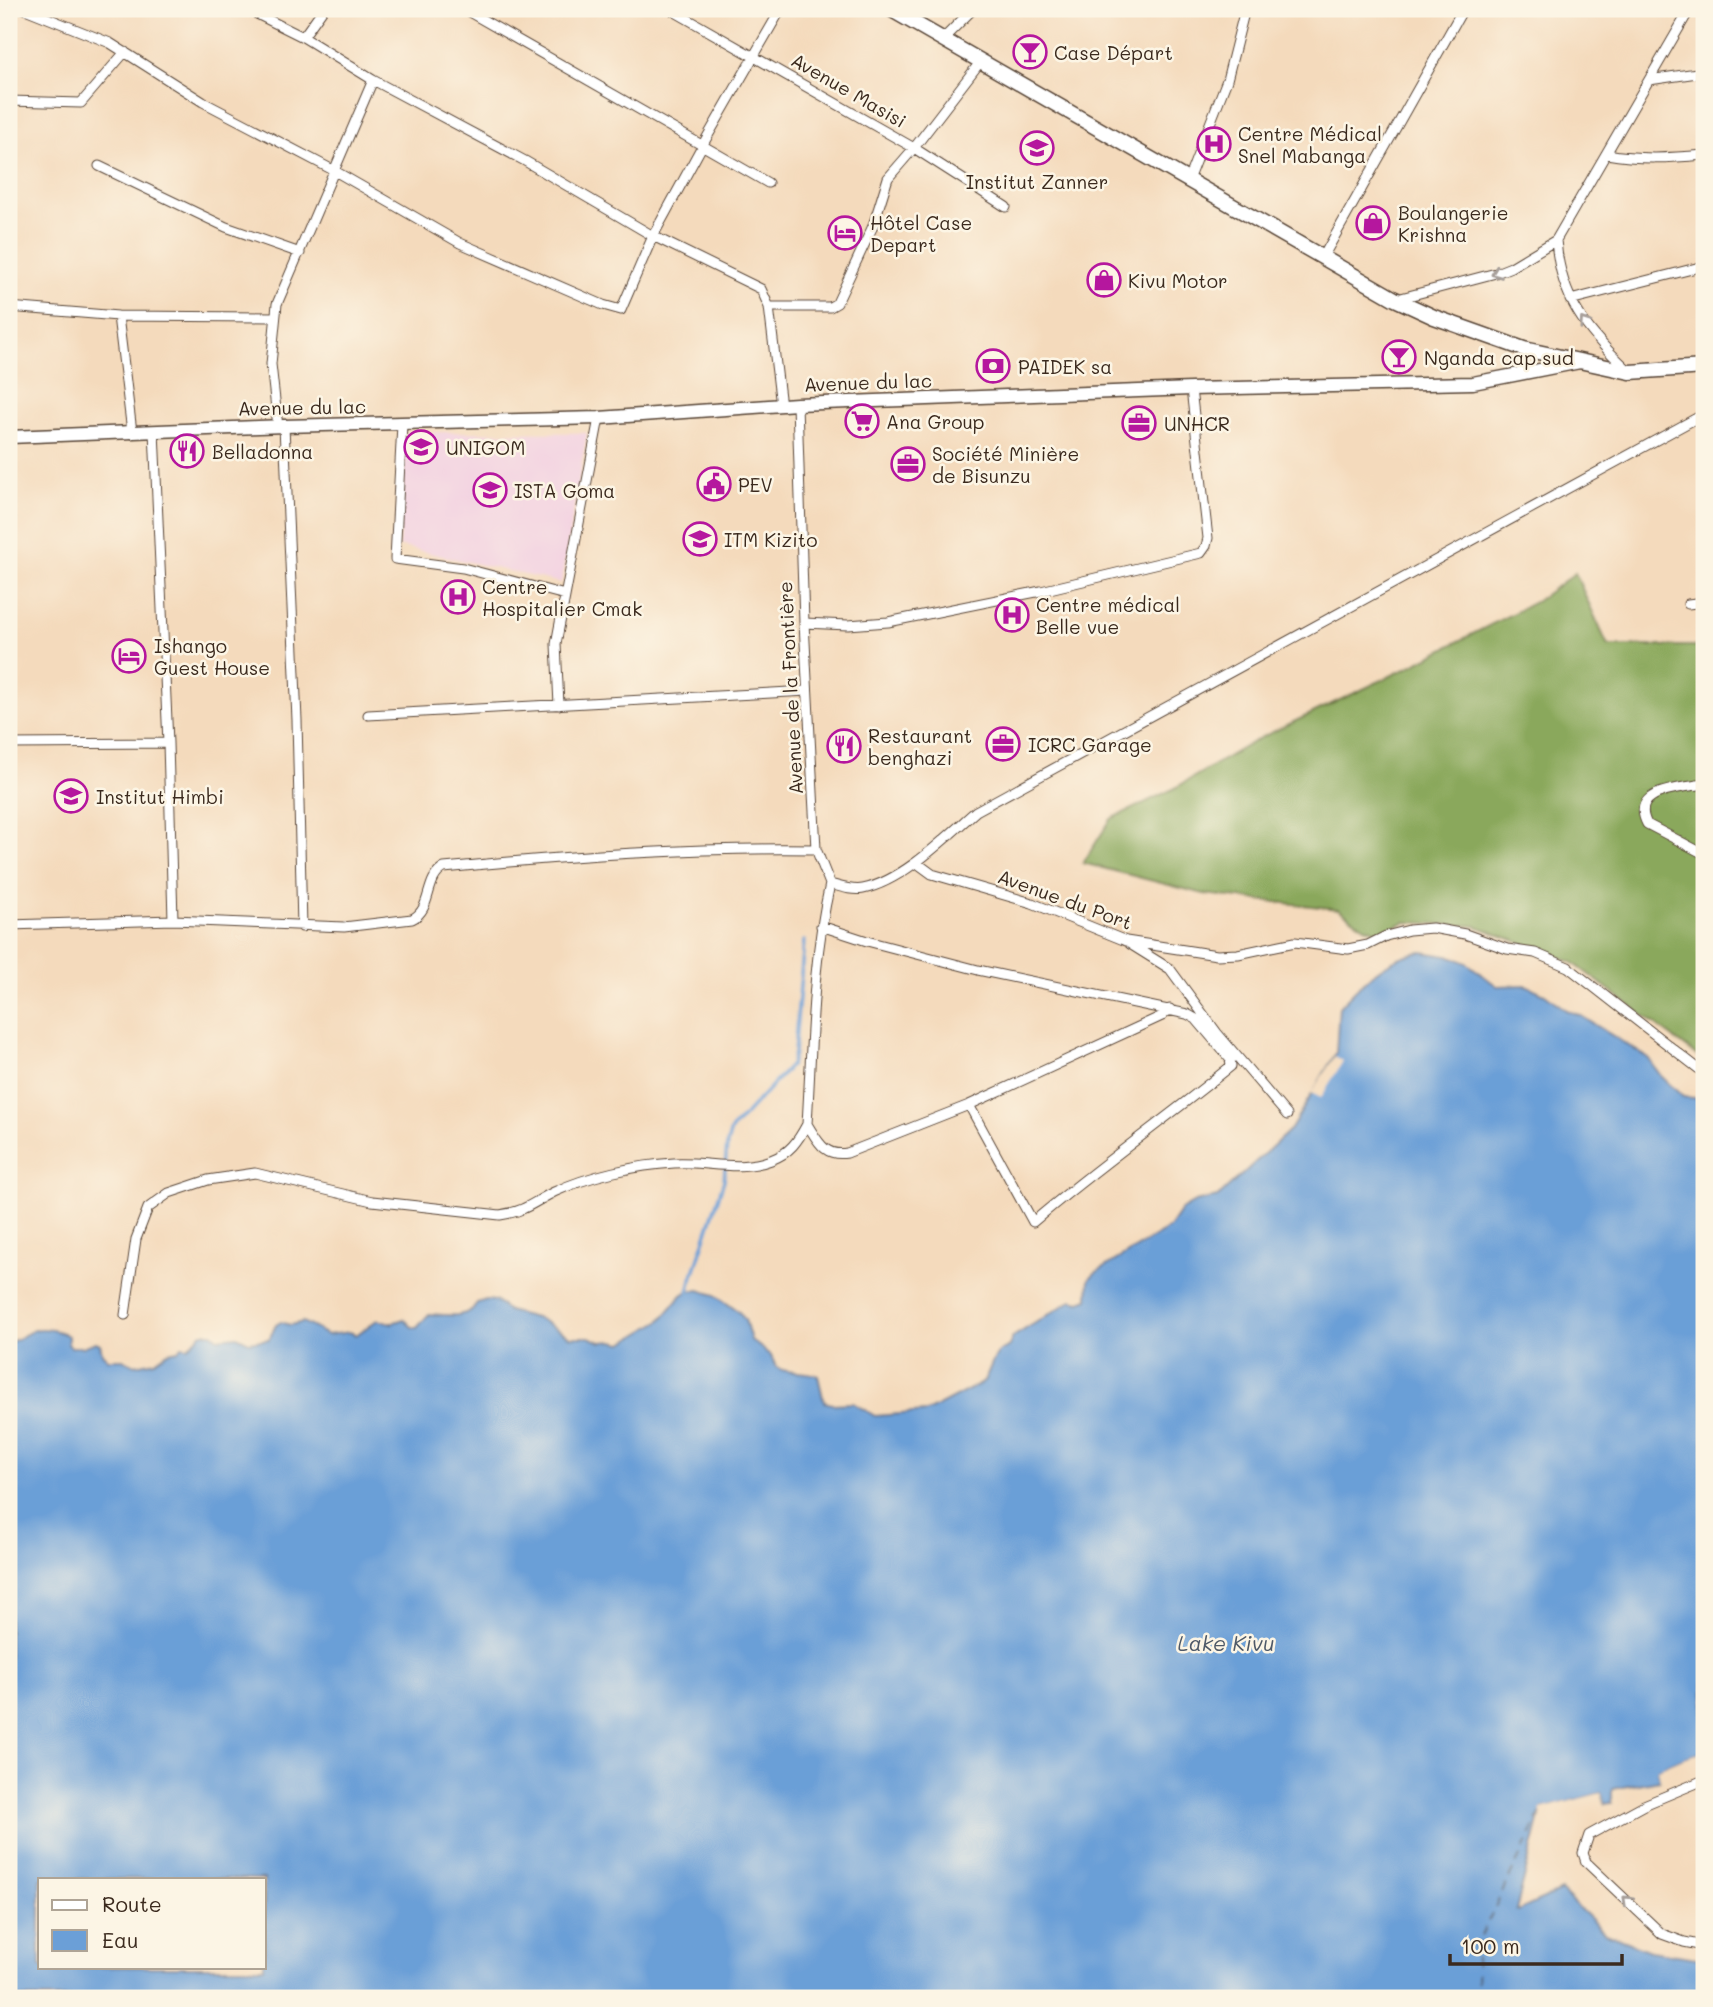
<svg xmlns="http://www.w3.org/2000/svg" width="1713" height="2007" font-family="Mali,sans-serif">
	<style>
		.built { fill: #f2cfe1 }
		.forest { fill: #8aa85b; stroke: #62693c; stroke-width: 2 }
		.water { fill: #6b9fd7; stroke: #53647a; stroke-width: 2; fill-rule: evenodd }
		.pier { fill: #f4dabc }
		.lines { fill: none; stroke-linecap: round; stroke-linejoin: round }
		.stream { stroke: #6b9fd7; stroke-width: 3.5 }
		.ferry { stroke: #4e5968; stroke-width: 2; stroke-dasharray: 9 7; stroke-linecap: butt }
		.minor-casing { stroke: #574436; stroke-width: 11 }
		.secondary-casing { stroke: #574436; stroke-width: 15 }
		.trunk-casing { stroke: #574436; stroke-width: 17 }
		.minor { stroke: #fff; stroke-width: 9 }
		.secondary { stroke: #fff; stroke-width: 12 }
		.trunk { stroke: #fff; stroke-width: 14 }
		.oneway { stroke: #a79f9a }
		.labels { text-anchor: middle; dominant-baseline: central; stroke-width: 5; stroke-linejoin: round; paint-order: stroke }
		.poi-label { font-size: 19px; fill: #3b2a1e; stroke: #fcf5e5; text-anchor: start }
		.street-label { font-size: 19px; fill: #3b2a1e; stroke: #fcf5e5 }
		.water-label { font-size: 21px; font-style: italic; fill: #4e5968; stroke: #fcf5e5 }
	</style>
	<rect width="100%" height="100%" fill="#fcf5e5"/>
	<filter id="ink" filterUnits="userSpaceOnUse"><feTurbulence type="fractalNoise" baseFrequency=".0143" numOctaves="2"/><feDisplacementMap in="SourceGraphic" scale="14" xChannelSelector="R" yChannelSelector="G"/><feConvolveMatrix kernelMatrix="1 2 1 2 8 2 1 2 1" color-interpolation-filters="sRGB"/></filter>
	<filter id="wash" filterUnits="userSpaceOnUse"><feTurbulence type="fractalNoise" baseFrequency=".00686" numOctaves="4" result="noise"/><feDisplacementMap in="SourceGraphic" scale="28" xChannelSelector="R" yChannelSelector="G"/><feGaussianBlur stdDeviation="1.57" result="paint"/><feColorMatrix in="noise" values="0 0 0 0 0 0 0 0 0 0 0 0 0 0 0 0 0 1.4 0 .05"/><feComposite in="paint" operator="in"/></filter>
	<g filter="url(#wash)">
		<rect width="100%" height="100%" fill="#f4dabc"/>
		<path class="built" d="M 407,432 L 587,433 L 561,583 L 399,546 Z"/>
		<path class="forest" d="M 1575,573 L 1608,646 L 1704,646 L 1704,1061 L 1572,962 L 1476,926 L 1405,922 L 1380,932 L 1365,927 L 1338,909 L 1204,894 L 1083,863 L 1111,819 L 1175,788 L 1260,738 L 1401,671 L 1535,602 Z"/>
		<path class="water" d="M 1422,952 L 1453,957 L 1467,963 L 1497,986 L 1526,985 L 1545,994 L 1566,1010 L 1581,1016 L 1648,1058 L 1661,1076 L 1683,1097 L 1704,1099 L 1704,1752 L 1683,1758 L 1658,1769 L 1660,1780 L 1612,1789 L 1612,1803 L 1605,1804 L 1601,1793 L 1542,1809 L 1516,1910 L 1518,1911 L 1561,1891 L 1606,1934 L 1650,1951 L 1704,1959 L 1704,1998 L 9,1998 L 9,1342 C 19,1340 25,1333 35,1330 C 43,1327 61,1331 68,1336 L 68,1344 L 71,1347 L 82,1347 L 96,1342 L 100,1344 L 102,1353 L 108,1359 L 123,1359 L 135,1365 L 155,1361 L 168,1352 L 178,1350 L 182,1346 L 188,1347 L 202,1333 L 212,1333 L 218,1338 L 237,1336 L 249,1342 L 269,1339 L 276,1325 L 281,1322 L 290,1325 L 303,1322 L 327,1335 L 350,1332 L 356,1335 L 377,1320 L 392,1323 L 404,1319 L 412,1327 L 417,1328 L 429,1314 C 445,1315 469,1320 477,1303 L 486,1300 L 495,1301 L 508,1311 L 539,1319 L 571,1337 L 589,1337 L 601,1342 L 614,1341 L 623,1343 L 660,1321 L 682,1295 L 688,1291 L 699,1290 L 715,1295 L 739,1312 L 745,1320 L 751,1340 L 771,1356 L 776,1367 C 791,1376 804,1369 818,1376 L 824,1402 L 832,1404 L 853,1403 L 875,1416 L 927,1412 L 984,1382 L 992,1363 L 999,1352 L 1009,1346 L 1013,1337 L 1072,1300 L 1080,1302 L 1088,1299 L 1089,1279 L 1095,1273 L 1169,1228 L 1181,1210 L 1195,1202 L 1218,1197 L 1291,1129 L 1336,1053 L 1339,1007 C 1361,983 1388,955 1422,952 ZM 40,1879 L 264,1879 L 264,1967 L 40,1967 Z"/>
		<path class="pier" d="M 1335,1056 L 1343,1061 L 1321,1098 L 1311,1093 Z
			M 1704,1752 L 1704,1756 L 1662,1771 L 1663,1780 L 1660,1780 L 1658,1769 L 1683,1758 Z
			M 1601,1793 L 1604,1802 L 1600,1803 L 1599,1797 L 1545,1811 L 1544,1816 L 1540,1817 L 1541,1809 Z"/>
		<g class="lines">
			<path class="stream" d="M 688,1291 L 724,1180 L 727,1144 L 731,1130 L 791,1065 L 794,1053 L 804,941"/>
			<path class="ferry" d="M 1479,1998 L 1475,1948 L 1541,1813"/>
		</g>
	</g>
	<g filter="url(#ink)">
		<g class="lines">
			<defs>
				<path id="minor" d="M 25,9 L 110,43 L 203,102 L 333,170 L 460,243 L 603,305 L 621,310 L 653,236 L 702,146 L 781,9
					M 247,9 L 303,37 L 373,80 L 525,161 L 653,236 L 761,289 L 769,307 L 781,406
					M 464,9 L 768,183
					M 670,9 L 914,148 L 1006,207
					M 303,37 L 323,9
					M 943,39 L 973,9
					M 1649,80 L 1704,72
					M 9,101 L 81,103 L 125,52
					M 1607,154 C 1640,160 1671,158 1704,155
					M 99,166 L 226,227 L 300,253
					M 1188,180 L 1227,80 L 1245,9
					M 1556,240 C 1560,297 1586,331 1627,369
					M 1323,257 L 1463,9
					M 1397,299 L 1496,273 L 1511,267 L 1556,240 L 1690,9
					M 1570,300 L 1704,266
					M 9,307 L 118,316 L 274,317
					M 769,307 L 830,307 L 837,303 L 873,226 L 888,178 L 914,148 L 981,61
					M 118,316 L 132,432
					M 797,404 L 804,623 L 816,849 L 830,884
					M 402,424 L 395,559 L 463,568 L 565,595
					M 284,426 L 297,720 L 302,927
					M 278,427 L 271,364 L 277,304 L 373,80
					M 154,431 L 168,743 L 173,920
					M 1688,604 L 1704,602
					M 804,623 L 848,625 L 888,622 L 1041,591 L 1201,553 L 1206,546 L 1208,538 L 1191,389
					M 559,705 L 556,644 L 599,418
					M 368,715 L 807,691
					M 9,744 L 168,743
					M 1704,784 C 1682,788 1629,789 1647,824 L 1704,854
					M 917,863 L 932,874 L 1032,903 L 1126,941 L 1217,955 L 1238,954 L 1295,942 L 1348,949 L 1368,945 L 1386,936 L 1409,930 L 1432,928 L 1465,934 L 1507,949 L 1535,953 L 1568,967 L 1704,1073
					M 830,884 C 841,887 852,891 863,889 C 903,881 946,837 976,811 L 1704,414
					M 9,925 L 173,920 L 344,927 L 412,919 C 433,909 424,879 444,868 C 568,856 692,847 816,849
					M 821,926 L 867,941 L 978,970 L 1187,1014 L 1196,1019 L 1230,1059 L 1231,1066 C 1166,1119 1097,1167 1033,1222 L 969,1105
					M 1130,944 L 1170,969 L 1217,1033 L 1287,1115
					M 807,1124 C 818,1141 824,1157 847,1153 L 969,1105 L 1162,1016 L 1170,1009
					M 125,1315 L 136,1239 L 148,1208 L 169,1193 L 208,1180 L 255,1173 L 372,1201 L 500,1215 C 526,1211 532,1203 554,1192 C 588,1176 637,1165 674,1163 C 706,1161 740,1172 771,1160 C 790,1153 798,1141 807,1124 C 812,1043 812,962 830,884
					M 1704,1780 L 1644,1805 L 1589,1835 L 1583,1853 L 1586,1862 L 1662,1934 L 1684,1942 L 1704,1946"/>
				<path id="secondary" d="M 9,437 L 284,426 L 599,418 L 797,404 L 1191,389 L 1473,383 L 1580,362"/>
				<path id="trunk" d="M 890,9 L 1395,299 L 1434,317 L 1524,349 L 1630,372 L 1704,367"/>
			</defs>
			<use href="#minor" class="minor-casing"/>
			<use href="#secondary" class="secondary-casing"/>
			<use href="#trunk" class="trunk-casing"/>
			<use href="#minor" class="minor"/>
			<use href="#secondary" class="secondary"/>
			<use href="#trunk" class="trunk"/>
		</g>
		<defs><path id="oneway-chevron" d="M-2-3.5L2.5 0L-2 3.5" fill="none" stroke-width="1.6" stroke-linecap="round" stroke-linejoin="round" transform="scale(1.75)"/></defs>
		<g class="oneway">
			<use href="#oneway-chevron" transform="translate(1496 273) rotate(159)"/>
			<use href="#oneway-chevron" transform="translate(1584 322) rotate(-124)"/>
			<use href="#oneway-chevron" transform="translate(1627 1900) rotate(-137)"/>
		</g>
	</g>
	<defs>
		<symbol id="bar-ring" viewBox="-11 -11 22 22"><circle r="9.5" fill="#fcf5e5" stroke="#b5179e" stroke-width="1.5"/><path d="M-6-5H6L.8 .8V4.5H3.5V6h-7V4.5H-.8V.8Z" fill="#b5179e"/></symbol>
		<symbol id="hospital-ring" viewBox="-11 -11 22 22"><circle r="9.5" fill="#fcf5e5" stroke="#b5179e" stroke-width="1.5"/><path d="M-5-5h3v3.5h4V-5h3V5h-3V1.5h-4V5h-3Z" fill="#b5179e"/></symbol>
		<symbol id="school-ring" viewBox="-11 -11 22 22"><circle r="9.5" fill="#fcf5e5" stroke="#b5179e" stroke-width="1.5"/><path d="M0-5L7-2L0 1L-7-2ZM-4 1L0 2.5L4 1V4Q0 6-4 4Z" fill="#b5179e"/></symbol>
		<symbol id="shop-ring" viewBox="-11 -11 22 22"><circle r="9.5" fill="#fcf5e5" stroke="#b5179e" stroke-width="1.5"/><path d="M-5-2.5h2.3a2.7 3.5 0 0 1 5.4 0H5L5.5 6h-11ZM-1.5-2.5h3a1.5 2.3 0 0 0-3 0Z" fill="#b5179e"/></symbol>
		<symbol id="hotel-ring" viewBox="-11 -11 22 22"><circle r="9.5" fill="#fcf5e5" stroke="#b5179e" stroke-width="1.5"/><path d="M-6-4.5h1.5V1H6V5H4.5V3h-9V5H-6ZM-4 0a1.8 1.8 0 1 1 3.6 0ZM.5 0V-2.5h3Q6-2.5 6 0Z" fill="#b5179e"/></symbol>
		<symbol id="bank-ring" viewBox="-11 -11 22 22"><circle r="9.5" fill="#fcf5e5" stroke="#b5179e" stroke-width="1.5"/><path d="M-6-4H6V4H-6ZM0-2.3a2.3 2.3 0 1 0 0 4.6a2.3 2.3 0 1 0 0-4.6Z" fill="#b5179e"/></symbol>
		<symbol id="supermarket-ring" viewBox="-11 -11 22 22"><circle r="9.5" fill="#fcf5e5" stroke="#b5179e" stroke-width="1.5"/><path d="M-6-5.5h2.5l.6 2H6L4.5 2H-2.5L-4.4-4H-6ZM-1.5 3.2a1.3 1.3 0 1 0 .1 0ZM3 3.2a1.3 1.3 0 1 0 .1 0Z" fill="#b5179e"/></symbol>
		<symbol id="office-ring" viewBox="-11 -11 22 22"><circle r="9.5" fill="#fcf5e5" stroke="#b5179e" stroke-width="1.5"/><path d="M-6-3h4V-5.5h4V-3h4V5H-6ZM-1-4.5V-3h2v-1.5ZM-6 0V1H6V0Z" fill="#b5179e"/></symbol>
		<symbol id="restaurant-ring" viewBox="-11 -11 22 22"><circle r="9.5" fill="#fcf5e5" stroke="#b5179e" stroke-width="1.5"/><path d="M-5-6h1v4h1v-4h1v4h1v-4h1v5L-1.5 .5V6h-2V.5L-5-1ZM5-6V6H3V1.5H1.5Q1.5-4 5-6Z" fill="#b5179e"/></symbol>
		<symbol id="civic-ring" viewBox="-11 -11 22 22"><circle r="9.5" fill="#fcf5e5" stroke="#b5179e" stroke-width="1.5"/><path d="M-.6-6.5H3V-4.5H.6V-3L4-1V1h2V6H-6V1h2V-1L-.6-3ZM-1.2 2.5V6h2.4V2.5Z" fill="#b5179e"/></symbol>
		<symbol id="university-ring" viewBox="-11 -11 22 22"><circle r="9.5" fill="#fcf5e5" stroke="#b5179e" stroke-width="1.5"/><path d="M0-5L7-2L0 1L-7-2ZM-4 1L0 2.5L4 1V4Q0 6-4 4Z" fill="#b5179e"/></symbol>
	</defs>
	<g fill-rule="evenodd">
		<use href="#bar-ring" x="1011" y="33" width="38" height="38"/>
		<use href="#hospital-ring" x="1195" y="125" width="38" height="38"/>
		<use href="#school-ring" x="1018" y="129" width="38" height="38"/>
		<use href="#shop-ring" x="1354" y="204" width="38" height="38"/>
		<use href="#hotel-ring" x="826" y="214" width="38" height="38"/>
		<use href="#shop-ring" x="1085" y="261" width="38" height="38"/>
		<use href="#bar-ring" x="1380" y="338" width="38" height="38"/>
		<use href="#bank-ring" x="974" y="347" width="38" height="38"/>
		<use href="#supermarket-ring" x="843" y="402" width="38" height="38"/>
		<use href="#office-ring" x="1120" y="404" width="38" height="38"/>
		<use href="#school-ring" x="402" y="428" width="38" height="38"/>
		<use href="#restaurant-ring" x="168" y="432" width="38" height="38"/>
		<use href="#office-ring" x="889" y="445" width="38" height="38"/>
		<use href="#civic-ring" x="695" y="465" width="38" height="38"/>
		<use href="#school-ring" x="471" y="471" width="38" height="38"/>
		<use href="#university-ring" x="681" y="520" width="38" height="38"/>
		<use href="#hospital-ring" x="439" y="578" width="38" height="38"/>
		<use href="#hospital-ring" x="993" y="596" width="38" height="38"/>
		<use href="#hotel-ring" x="110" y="637" width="38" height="38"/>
		<use href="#office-ring" x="984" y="725" width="38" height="38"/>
		<use href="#restaurant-ring" x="825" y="727" width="38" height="38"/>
		<use href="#school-ring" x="52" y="777" width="38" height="38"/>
	</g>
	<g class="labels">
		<g class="poi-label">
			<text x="1054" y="52">Case Départ</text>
			<text x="1238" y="133">Centre Médical<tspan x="1238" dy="22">Snel Mabanga</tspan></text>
			<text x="1037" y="181" text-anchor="middle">Institut Zanner</text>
			<text x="1398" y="212">Boulangerie<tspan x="1398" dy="22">Krishna</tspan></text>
			<text x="870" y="222">Hôtel Case<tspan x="870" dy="22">Depart</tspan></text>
			<text x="1128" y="280">Kivu Motor</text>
			<text x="1424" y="357">Nganda cap sud</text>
			<text x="1018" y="366">PAIDEK sa</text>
			<text x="886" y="421">Ana Group</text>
			<text x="1164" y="423">UNHCR</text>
			<text x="446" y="447">UNIGOM</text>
			<text x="212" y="451">Belladonna</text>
			<text x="932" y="453">Société Minière<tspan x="932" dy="22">de Bisunzu</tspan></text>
			<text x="738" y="484">PEV</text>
			<text x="514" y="490">ISTA Goma</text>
			<text x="724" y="539">ITM Kizito</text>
			<text x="482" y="586">Centre<tspan x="482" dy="22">Hospitalier Cmak</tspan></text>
			<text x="1036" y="604">Centre médical<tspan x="1036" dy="22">Belle vue</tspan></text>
			<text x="154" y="645">Ishango<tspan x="154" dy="22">Guest House</tspan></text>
			<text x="868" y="735">Restaurant<tspan x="868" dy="22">benghazi</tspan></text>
			<text x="1028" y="744">ICRC Garage</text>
			<text x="96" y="796">Institut Himbi</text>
		</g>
		<g class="street-label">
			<text transform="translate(849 90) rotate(30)">Avenue Masisi</text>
			<text transform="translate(868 382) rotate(-2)">Avenue du lac</text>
			<text transform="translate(302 407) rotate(-1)">Avenue du lac</text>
			<text transform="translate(790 688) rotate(-93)">Avenue de la Frontière</text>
			<text transform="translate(1065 899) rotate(20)">Avenue du Port</text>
		</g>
		<g class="water-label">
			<text x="1226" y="1642">Lake Kivu</text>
		</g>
	</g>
	<rect width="1713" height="2007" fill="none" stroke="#fcf5e5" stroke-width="35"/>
	<rect x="38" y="1878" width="228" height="91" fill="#fcf5e5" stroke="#afa495" stroke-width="2"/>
	<rect x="52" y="1900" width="35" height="10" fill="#ffffff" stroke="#afa495" stroke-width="2"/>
	<text x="102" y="1912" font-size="21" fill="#3b2a1e">Route</text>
	<rect x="52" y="1930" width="35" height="21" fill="#6b9fd7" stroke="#afa495" stroke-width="2"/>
	<text x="102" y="1948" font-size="21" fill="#3b2a1e">Eau</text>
	<path d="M1450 1954v10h172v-10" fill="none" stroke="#3b2a1e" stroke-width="3.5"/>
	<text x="1461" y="1954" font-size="21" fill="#3b2a1e" stroke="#fcf5e5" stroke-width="5" paint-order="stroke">100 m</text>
</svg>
